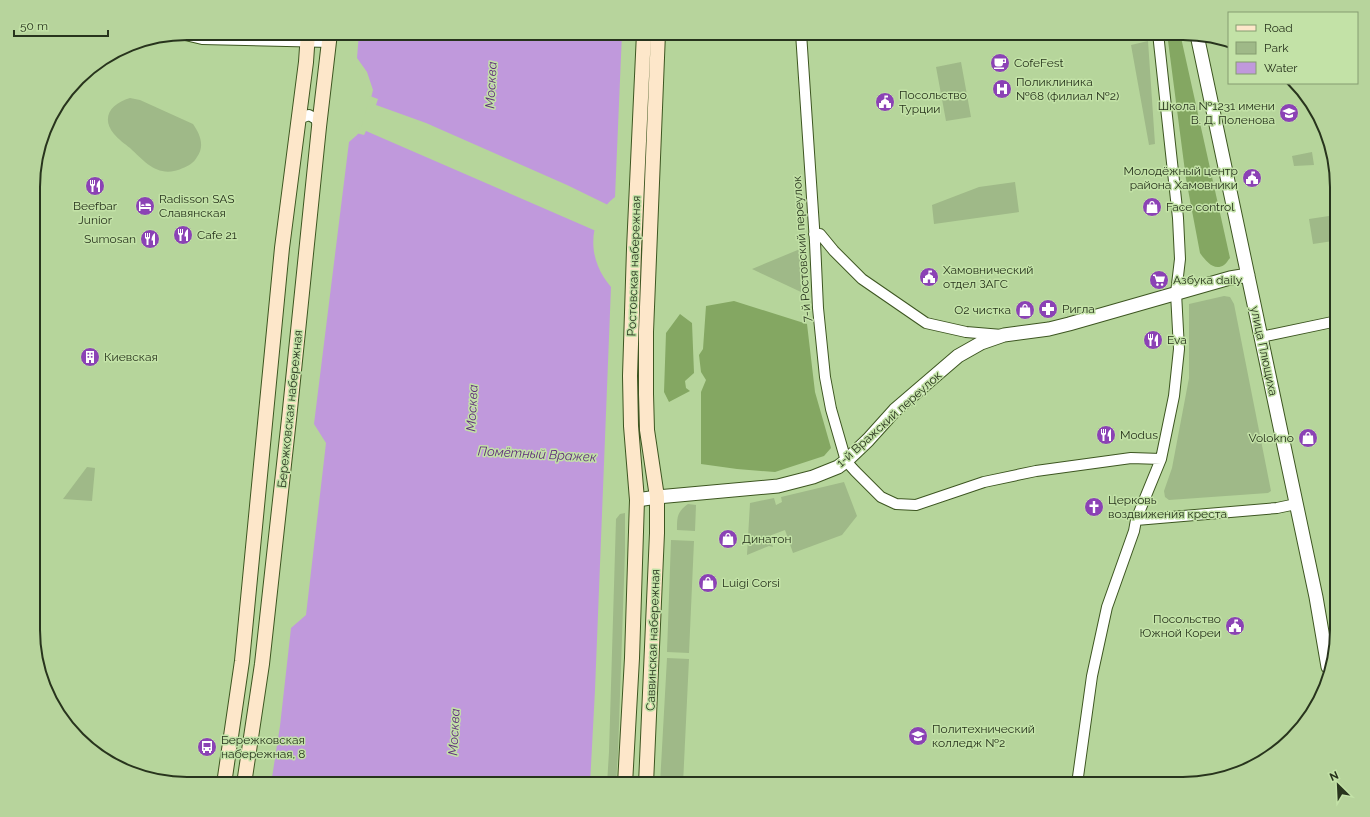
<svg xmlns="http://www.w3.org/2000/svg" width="1370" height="817" font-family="Raleway,sans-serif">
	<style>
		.green { fill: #9fb988 }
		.forest { fill: #84a762 }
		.water { fill: #c099dc }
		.pier { fill: #b6d59b }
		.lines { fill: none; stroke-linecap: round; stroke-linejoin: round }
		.minor-casing { stroke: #3d5621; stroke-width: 12 }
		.tertiary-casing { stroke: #3d5621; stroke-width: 15 }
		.secondary-casing { stroke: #3d5621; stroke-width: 16 }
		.minor { stroke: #fff; stroke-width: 10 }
		.tertiary { stroke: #fff; stroke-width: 13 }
		.secondary { stroke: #fde7ca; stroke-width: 14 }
		.labels { text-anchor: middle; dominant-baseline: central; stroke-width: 3; stroke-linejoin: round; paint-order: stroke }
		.poi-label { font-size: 12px; fill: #28341d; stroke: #c3e2a7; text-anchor: start }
		.street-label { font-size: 12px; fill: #28341d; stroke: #c3e2a7 }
		.water-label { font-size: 13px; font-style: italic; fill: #5e2c7b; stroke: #c3e2a7 }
		.rim { fill: none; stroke: #28341d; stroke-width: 2 }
	</style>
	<rect width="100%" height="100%" fill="#b6d59b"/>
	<path class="green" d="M 1148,41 L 1155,144 L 1149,145 L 1131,45 Z
		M 961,62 L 971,117 L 946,121 L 936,67 Z
		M 130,98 L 140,100 L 193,124 C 200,134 205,146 197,157 C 194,163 188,166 183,168 C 159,179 146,163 130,148 C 125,144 118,139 114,134 C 100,117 112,103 130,98 Z
		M 1312,152 L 1314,165 L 1294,166 L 1292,156 Z
		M 1015,182 L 1019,212 L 934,224 L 932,205 L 979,187 Z
		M 1329,216 L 1333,241 L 1313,244 L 1309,219 Z
		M 800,249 L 801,292 L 752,269 Z
		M 1224,296 L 1230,297 L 1234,304 L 1271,491 L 1268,493 L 1169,500 L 1165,497 L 1164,491 L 1172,468 L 1189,378 L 1189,304 Z
		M 87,467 L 95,468 L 92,501 L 63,499 Z
		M 844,482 L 857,516 L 842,535 L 793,553 L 785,530 L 769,536 L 773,547 L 769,546 L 747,555 L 750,503 L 774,498 L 776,505 L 782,502 L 781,497 Z
		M 688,504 L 696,505 L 695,531 L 677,530 C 677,517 677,512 688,504 Z
		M 625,513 L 625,551 L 618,753 L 616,784 L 607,784 L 609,752 L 616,519 L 620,514 Z
		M 671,540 L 694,541 L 689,653 L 667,652 Z
		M 667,658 L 689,659 L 683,784 L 660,784 Z"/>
	<path class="forest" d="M 1167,33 L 1180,33 L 1230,258 C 1228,260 1226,264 1224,265 C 1214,272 1205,260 1200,253 L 1186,179 Z
		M 734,301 L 807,324 L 815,392 L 831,448 L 824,456 L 775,472 L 737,469 L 701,464 L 701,392 L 706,380 L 701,372 L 699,355 L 703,349 L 706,306 Z
		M 680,314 L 692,323 L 694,373 L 685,381 L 686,388 L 690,391 L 669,402 L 664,392 L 666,333 Z"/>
	<path class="water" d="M 359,33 L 622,33 L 615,197 C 594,212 588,242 598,266 C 601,274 606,281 611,287 L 595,690 L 590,784 L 271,784 L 280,726 L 291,628 L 306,615 L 326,443 L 314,424 L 349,142 L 357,135 L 364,126 L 373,90 L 367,72 L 357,58 Z"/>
	<path class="pier" d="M 370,96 L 378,99 L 376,105 L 426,123 L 567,185 L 608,205 L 600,217 L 596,231 L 366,131 L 364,135 L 356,133 L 362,125 Z"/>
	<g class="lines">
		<defs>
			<path id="minor" d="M 801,33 L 815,242 L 818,308 L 825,377 L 831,409 L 846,461 L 855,471 L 881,497 L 896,504 L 916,505 L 984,482 L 1036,471 L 1131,458 L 1161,459
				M 181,34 L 202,39 L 330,42
				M 297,123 L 301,118 L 309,115 L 316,119 L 319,127
				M 814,234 L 820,234 L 834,251 L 862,279 L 926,323 L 966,332 L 1002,335
				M 1261,337 L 1337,321
				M 1136,520 L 1277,508 L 1296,504
				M 1077,784 L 1092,676 L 1107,607 L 1134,531 L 1136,520 L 1161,459 L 1174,396 L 1179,349 L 1176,293 L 1180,259 L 1178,218 L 1158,33"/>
			<path id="tertiary" d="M 1197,35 L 1316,597 L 1328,667
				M 637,500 L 657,497 L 778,486 L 813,477 L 838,467 L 846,461 L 868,440 L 895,410 L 958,356 L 981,343 L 1004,335 L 1049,329 L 1069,324 L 1230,278 L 1248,275"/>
			<path id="secondary" d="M 224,784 L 242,661 L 282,248 L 306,62 L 308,33
				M 244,784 L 262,664 L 289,419 L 319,127 L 330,33
				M 625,784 L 632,658 L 637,500 L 631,426 L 630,376 L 634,249 L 644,33
				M 646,784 L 657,533 L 657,497 L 647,430 L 646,394 L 646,332 L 658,33"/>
		</defs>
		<use href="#minor" class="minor-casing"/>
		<use href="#tertiary" class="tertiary-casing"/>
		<use href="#secondary" class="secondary-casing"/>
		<use href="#minor" class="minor"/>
		<use href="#tertiary" class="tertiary"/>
		<use href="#secondary" class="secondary"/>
	</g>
	<defs>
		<symbol id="cafe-disc" viewBox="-11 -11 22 22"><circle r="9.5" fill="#8b42b5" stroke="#c3e2a7"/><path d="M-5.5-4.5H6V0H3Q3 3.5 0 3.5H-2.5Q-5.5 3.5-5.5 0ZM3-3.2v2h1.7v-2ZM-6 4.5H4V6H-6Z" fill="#fff"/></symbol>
		<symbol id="hospital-disc" viewBox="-11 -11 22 22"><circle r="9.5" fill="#8b42b5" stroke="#c3e2a7"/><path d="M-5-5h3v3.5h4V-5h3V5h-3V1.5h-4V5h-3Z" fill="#fff"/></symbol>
		<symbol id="civic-disc" viewBox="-11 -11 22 22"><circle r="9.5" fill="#8b42b5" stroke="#c3e2a7"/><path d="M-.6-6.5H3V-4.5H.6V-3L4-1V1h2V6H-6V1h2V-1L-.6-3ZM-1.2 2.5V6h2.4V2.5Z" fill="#fff"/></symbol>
		<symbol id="school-disc" viewBox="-11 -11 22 22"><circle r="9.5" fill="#8b42b5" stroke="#c3e2a7"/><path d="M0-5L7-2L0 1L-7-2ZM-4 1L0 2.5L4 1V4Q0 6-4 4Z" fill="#fff"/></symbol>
		<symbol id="restaurant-disc" viewBox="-11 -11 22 22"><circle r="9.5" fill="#8b42b5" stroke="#c3e2a7"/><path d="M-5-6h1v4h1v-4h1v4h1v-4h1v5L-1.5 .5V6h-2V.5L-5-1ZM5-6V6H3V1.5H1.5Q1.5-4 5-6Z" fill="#fff"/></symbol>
		<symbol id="hotel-disc" viewBox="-11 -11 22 22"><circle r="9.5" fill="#8b42b5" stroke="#c3e2a7"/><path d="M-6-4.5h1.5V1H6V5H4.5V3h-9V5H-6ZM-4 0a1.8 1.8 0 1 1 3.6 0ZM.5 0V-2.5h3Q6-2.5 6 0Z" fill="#fff"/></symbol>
		<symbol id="shop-disc" viewBox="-11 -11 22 22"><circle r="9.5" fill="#8b42b5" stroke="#c3e2a7"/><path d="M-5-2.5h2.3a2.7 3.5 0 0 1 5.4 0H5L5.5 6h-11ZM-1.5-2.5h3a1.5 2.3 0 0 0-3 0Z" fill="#fff"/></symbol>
		<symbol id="supermarket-disc" viewBox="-11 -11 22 22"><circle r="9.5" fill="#8b42b5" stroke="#c3e2a7"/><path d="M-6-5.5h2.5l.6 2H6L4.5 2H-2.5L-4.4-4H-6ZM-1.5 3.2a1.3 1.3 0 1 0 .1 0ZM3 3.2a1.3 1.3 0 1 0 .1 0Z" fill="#fff"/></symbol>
		<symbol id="pharmacy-disc" viewBox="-11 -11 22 22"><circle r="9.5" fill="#8b42b5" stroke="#c3e2a7"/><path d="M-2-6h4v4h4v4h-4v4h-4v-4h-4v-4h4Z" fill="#fff"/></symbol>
		<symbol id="building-disc" viewBox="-11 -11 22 22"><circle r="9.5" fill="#8b42b5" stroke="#c3e2a7"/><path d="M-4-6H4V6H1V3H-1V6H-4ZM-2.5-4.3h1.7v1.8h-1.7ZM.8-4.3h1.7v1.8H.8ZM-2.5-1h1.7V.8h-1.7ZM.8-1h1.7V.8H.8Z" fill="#fff"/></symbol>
		<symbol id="church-disc" viewBox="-11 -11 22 22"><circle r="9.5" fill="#8b42b5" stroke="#c3e2a7"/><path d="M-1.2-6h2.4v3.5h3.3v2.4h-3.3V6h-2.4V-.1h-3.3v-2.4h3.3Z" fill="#fff"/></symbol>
		<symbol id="university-disc" viewBox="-11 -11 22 22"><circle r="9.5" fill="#8b42b5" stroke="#c3e2a7"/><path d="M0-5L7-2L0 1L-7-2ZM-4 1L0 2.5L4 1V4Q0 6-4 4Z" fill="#fff"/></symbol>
		<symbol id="bus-disc" viewBox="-11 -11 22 22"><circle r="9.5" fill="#8b42b5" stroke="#c3e2a7"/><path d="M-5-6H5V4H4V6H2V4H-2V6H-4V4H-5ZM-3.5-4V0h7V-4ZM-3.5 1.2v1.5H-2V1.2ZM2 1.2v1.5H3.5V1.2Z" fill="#fff"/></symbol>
	</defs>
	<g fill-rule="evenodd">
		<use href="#cafe-disc" x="989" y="52" width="22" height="22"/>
		<use href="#hospital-disc" x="991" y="78" width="22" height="22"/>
		<use href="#civic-disc" x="874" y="91" width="22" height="22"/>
		<use href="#school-disc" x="1278" y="102" width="22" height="22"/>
		<use href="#civic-disc" x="1241" y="167" width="22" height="22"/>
		<use href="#restaurant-disc" x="84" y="175" width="22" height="22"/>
		<use href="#hotel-disc" x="134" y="195" width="22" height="22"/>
		<use href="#shop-disc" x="1141" y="196" width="22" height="22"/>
		<use href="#restaurant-disc" x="172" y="224" width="22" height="22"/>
		<use href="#restaurant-disc" x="139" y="228" width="22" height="22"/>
		<use href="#civic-disc" x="918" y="266" width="22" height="22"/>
		<use href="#supermarket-disc" x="1148" y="269" width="22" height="22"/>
		<use href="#pharmacy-disc" x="1037" y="298" width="22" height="22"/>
		<use href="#shop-disc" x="1014" y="299" width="22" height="22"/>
		<use href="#restaurant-disc" x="1142" y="329" width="22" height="22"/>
		<use href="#building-disc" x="79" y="346" width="22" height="22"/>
		<use href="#restaurant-disc" x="1095" y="424" width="22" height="22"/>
		<use href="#shop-disc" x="1297" y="427" width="22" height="22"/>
		<use href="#church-disc" x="1083" y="496" width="22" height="22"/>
		<use href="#shop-disc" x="717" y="528" width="22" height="22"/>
		<use href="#shop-disc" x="697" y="572" width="22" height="22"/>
		<use href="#civic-disc" x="1224" y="615" width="22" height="22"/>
		<use href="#university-disc" x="907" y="725" width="22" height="22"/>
		<use href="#bus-disc" x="196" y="736" width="22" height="22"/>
	</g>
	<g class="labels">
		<g class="poi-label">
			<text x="1014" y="63">CofeFest</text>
			<text x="1016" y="82">Поликлиника<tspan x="1016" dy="14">№68 (филиал №2)</tspan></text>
			<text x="899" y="95">Посольство<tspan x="899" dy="14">Турции</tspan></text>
			<text x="1275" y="106" text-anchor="end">Школа №1231 имени<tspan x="1275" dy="14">В. Д. Поленова</tspan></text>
			<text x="1238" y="171" text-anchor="end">Молодёжный центр<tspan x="1238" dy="14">района Хамовники</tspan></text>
			<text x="159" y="199">Radisson SAS<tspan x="159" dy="14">Славянская</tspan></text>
			<text x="95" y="206" text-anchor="middle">Beefbar<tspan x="95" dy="14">Junior</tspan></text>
			<text x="1166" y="207">Face control</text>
			<text x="197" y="235">Cafe 21</text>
			<text x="136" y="239" text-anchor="end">Sumosan</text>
			<text x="943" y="270">Хамовнический<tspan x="943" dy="14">отдел ЗАГС</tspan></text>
			<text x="1173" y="280">Азбука daily</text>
			<text x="1062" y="309">Ригла</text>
			<text x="1011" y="310" text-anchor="end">О2 чистка</text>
			<text x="1167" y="340">Eva</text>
			<text x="104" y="357">Киевская</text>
			<text x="1120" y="435">Modus</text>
			<text x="1294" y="438" text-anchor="end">Volokno</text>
			<text x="1108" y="500">Церковь<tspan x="1108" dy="14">воздвижения креста</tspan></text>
			<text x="742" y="539">Динатон</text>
			<text x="722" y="583">Luigi Corsi</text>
			<text x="1221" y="619" text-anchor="end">Посольство<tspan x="1221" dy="14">Южной Кореи</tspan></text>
			<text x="932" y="729">Политехнический<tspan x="932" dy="14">колледж №2</tspan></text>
			<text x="221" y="740">Бережковская<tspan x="221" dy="14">набережная, 8</tspan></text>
		</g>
		<g class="street-label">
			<text transform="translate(802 249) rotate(-94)">7-й Ростовский переулок</text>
			<text transform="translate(634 266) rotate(-88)">Ростовская набережная</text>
			<text transform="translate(1264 351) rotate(78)">улица Плющиха</text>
			<text transform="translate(290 409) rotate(-84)">Бережковская набережная</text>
			<text transform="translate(889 419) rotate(-42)">1-й Вражский переулок</text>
			<text transform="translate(653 640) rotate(-88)">Саввинская набережная</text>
		</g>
		<g class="water-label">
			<text transform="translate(491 85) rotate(-87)">Москва</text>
			<text transform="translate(472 408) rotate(-87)">Москва</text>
			<text transform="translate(537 454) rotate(3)">Помётный Вражек</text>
			<text transform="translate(454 732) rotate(-87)">Москва</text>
		</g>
	</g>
	<path d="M0 0H1370V817H0ZM187 40H1183A147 147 0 0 1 1330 187V630A147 147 0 0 1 1183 777H187A147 147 0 0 1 40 630V187A147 147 0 0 1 187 40Z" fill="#b7d49c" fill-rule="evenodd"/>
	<path class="rim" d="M187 40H1183A147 147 0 0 1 1330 187V630A147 147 0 0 1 1183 777H187A147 147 0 0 1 40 630V187A147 147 0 0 1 187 40Z"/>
	<rect x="1228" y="12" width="130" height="72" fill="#c3e2a7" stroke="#859c70"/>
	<rect x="1236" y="25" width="20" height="6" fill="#fde7ca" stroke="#859c70"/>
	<text x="1264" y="32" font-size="12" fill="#28341d">Road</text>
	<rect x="1236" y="42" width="20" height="12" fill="#9fb988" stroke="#859c70"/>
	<text x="1264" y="52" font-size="12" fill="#28341d">Park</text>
	<rect x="1236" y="62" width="20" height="12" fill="#c099dc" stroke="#859c70"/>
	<text x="1264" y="72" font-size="12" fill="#28341d">Water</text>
	<g transform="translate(1338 785) rotate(336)" stroke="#c3e2a7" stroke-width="3" paint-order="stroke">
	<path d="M0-3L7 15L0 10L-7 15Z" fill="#28341d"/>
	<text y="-6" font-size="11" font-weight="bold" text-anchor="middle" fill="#28341d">N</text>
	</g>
	<path d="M14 30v6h94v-6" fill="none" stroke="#28341d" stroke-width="2"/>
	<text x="20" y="30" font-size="12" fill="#28341d" stroke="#c3e2a7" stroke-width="3" paint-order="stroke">50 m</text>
</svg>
